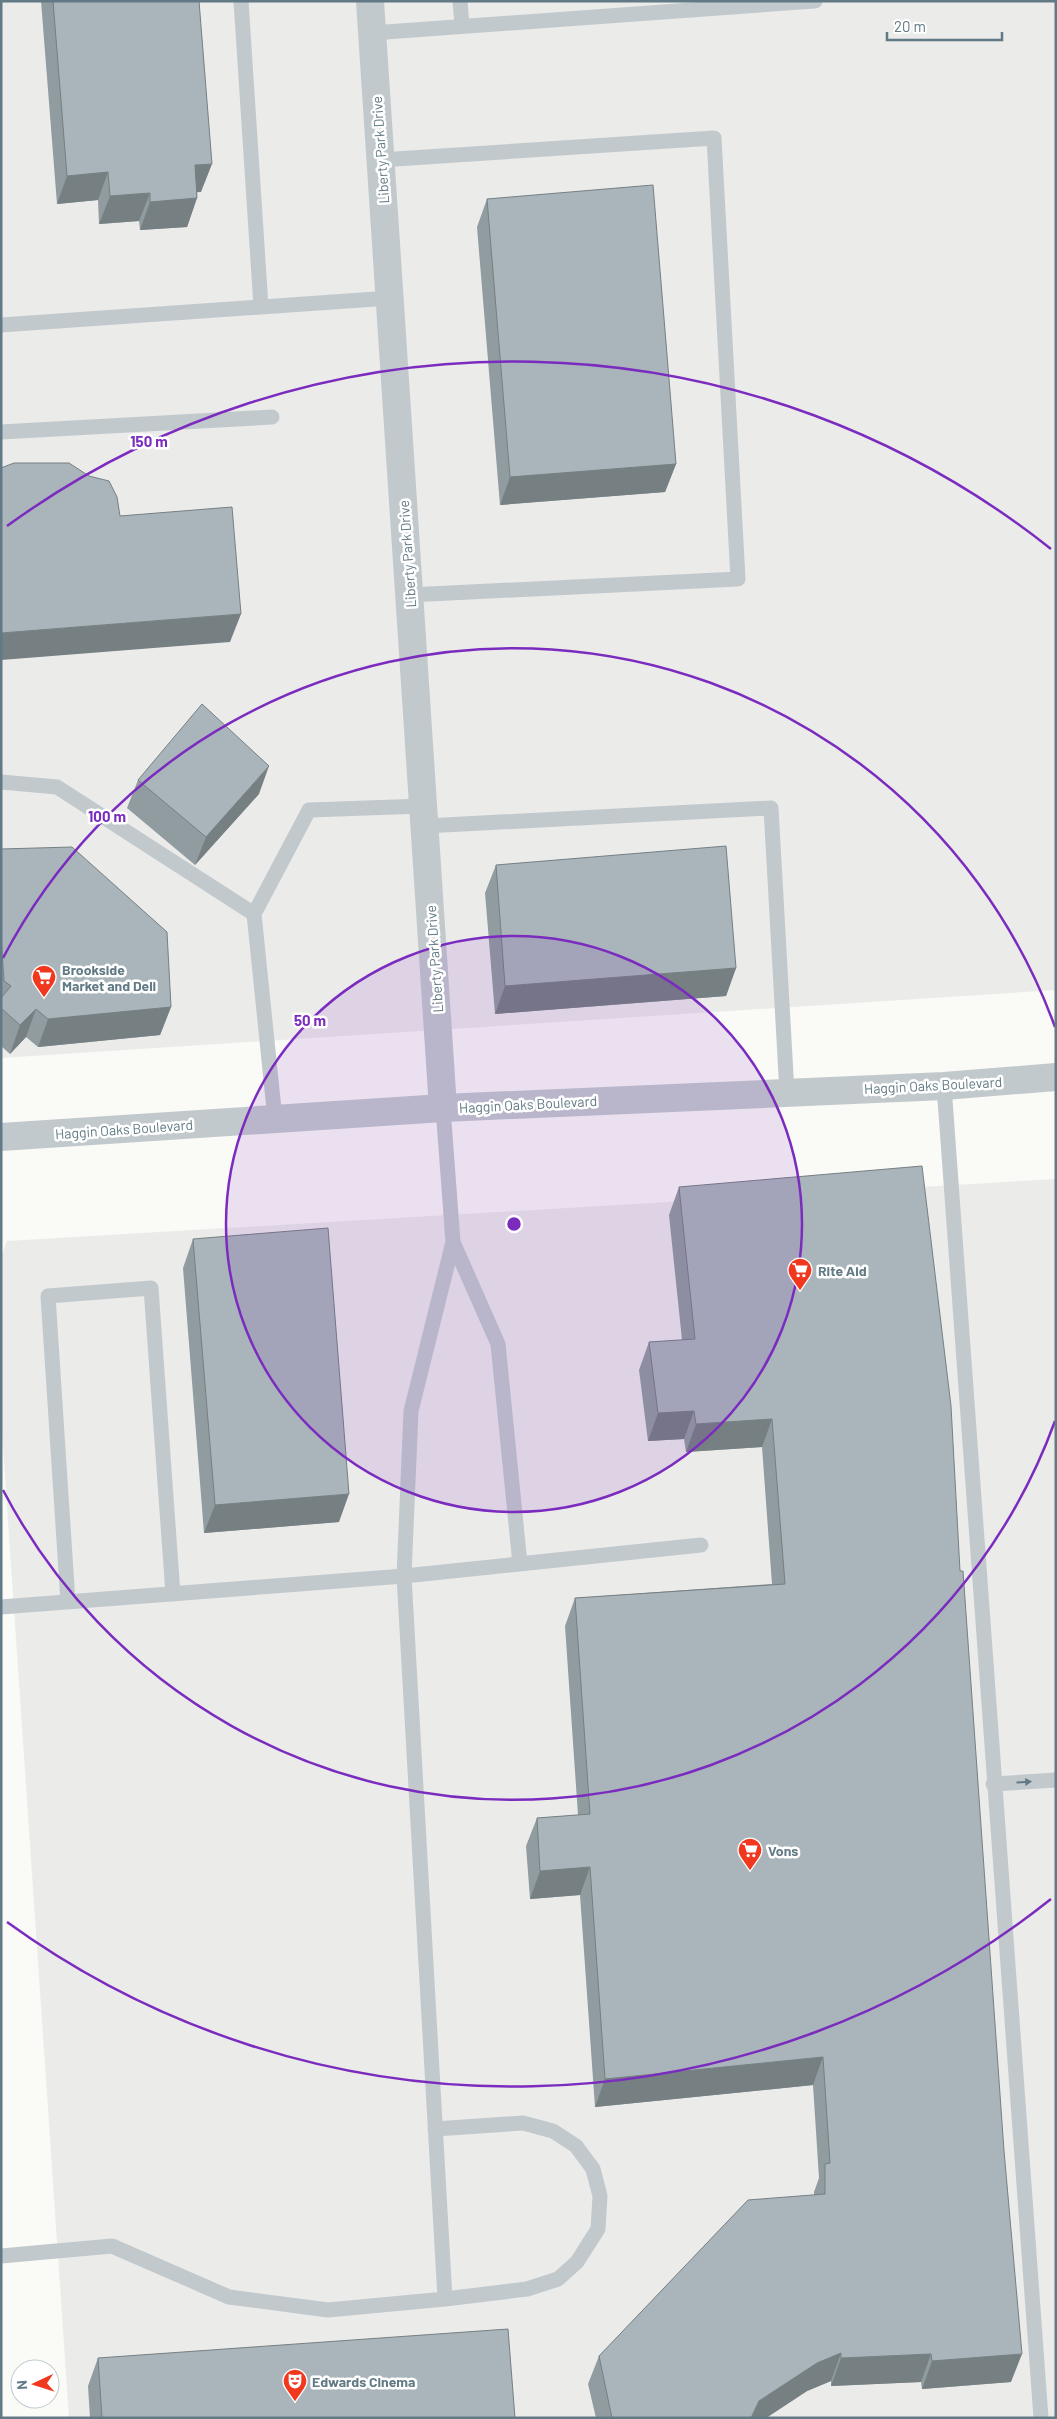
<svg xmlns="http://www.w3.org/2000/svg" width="1057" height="2419" font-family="Barlow,sans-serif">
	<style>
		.built { fill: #ebebea }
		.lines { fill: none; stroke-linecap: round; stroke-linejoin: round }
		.service { stroke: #c2c9cc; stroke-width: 15 }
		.minor { stroke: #c2c9cc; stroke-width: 28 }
		.tertiary { stroke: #c2c9cc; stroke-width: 28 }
		.wall { fill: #919ca0 }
		.shaded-wall { fill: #767f82 }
		.building { fill: #a9b5ba; stroke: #767f82 }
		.oneway { fill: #627a85 }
		.ring { fill: none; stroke: #7b2cbf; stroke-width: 2.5 }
		.labels { text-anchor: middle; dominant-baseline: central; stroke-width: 5; stroke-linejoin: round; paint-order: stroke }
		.street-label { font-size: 14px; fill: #627a85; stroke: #fff }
		.poi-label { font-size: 14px; font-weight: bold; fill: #627a85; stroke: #fff; text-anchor: start }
		.centre { fill: #7b2cbf; stroke: #fff; stroke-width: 2.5 }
		.ring-label { font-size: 15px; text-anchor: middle; font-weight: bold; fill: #7b2cbf; stroke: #fff; stroke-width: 5; stroke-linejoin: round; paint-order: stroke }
	</style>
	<rect width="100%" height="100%" fill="#fafaf7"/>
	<path class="built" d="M 1,1 L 1056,1 L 1056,990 L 1,1058 Z
		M 1056,1179 L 1056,2418 L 69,2418 L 1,1418 L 1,1258 L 7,1241 Z"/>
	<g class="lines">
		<path class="service" d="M 241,1 L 261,307
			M 460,1 L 462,26
			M 372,33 L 815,1
			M 380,160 L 714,138 L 738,579 L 409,595
			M 1,325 L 390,298
			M 1,432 L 272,417
			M 1,782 L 57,787 L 254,914 L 275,1119
			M 425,826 L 771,808 L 787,1093
			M 254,914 L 309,810 L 424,806
			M 944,1086 L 1041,2418
			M 443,1108 L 453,1242 L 411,1411 L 404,1576 L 701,1545
			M 453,1242 L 498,1344 L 520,1564
			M 68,1602 L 48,1296 L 151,1288 L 173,1594
			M 1,1607 L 404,1576 L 445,2299 L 328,2310 L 229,2297 L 112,2246 L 1,2256
			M 993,1784 L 1056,1780
			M 435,2129 L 523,2123 L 553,2131 L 576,2146 L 593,2169 L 600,2196 L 598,2229 L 577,2262 L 558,2279 L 527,2289 L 445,2299"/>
		<path class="minor" d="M 370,1 L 443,1108"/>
		<path class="tertiary" d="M 1,1137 L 443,1108 L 944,1086 L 1056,1077"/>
	</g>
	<path class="wall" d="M 41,1 L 199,1 L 201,192 L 197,192 L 197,198 L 187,227 L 140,230 L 139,221 L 99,224 L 98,200 L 57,204 Z
		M 487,199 L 676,464 L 665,492 L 500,505 L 477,227 Z
		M 138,780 L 259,794 L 195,865 L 127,808 Z
		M 1,849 L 171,1007 L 160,1035 L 38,1047 L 26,1037 L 10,1054 L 1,1046 Z
		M 496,865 L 736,968 L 726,996 L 495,1014 L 485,893 Z
		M 679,1187 L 960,1571 L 1011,2382 L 922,2389 L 921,2382 L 831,2386 L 831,2381 L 807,2391 L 766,2418 L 596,2418 L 588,2384 L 599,2356 L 814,2195 L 814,2192 L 819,2178 L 813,2085 L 595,2107 L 580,1895 L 530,1899 L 526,1846 L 537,1818 L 578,1815 L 565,1626 L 575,1598 L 772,1584 L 762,1447 L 686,1452 L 684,1439 L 648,1441 L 639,1370 L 649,1342 L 682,1340 L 669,1215 Z
		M 193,1239 L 339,1522 L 204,1533 L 183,1268 Z
		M 98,2358 L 515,2418 L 90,2418 L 88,2386 Z"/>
	<path class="shaded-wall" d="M 212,164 L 201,192 L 185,193 L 195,165 Z
		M 108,172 L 98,200 L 57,204 L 67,176 Z
		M 150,193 L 139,221 L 99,224 L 110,196 Z
		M 197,198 L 187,227 L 140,230 L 150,202 Z
		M 676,464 L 665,492 L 500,505 L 510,477 Z
		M 241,614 L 230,642 L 1,660 L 1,633 Z
		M 269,766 L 259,794 L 195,865 L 206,837 Z
		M 736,968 L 726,996 L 495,1014 L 505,986 Z
		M 171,1007 L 160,1035 L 38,1047 L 48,1019 Z
		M 36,1009 L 26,1037 L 10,1054 L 20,1025 Z
		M 694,1411 L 684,1439 L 648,1441 L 658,1413 Z
		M 772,1419 L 762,1447 L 686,1452 L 696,1424 Z
		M 349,1494 L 339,1522 L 204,1533 L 215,1505 Z
		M 590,1867 L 580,1895 L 530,1899 L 540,1871 Z
		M 823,2057 L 813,2085 L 595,2107 L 605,2079 Z
		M 841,2353 L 831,2381 L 807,2391 L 766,2418 L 751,2418 L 759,2401 L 817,2363 Z
		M 931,2354 L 921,2382 L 831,2386 L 841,2358 Z
		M 1022,2354 L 1011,2382 L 922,2389 L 932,2361 Z"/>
	<path class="building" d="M 53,1 L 199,1 L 212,164 L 195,165 L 197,198 L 150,202 L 150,193 L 110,196 L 108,172 L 67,176 Z
		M 653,185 L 676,464 L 510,477 L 487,199 Z
		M 14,463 L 69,463 L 89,476 L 109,481 L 117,497 L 120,516 L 232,507 L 241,614 L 1,633 L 1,468 Z
		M 202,704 L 269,766 L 206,837 L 138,780 Z
		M 726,846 L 736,968 L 505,986 L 496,865 Z
		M 72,847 L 167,932 L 171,1007 L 48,1019 L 36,1009 L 20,1025 L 1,1008 L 1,998 L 11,986 L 4,981 L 1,936 L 1,849 Z
		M 922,1166 L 951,1406 L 960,1571 L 963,1571 L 1004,2151 L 1022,2354 L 932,2361 L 931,2354 L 841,2358 L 841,2353 L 817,2363 L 759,2401 L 751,2418 L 612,2418 L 599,2356 L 748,2200 L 825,2194 L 825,2164 L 830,2163 L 823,2057 L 605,2079 L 590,1867 L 540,1871 L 537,1818 L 590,1814 L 575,1598 L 785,1584 L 772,1419 L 696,1424 L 694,1411 L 658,1413 L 649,1342 L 695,1339 L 679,1187 Z
		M 328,1228 L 349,1494 L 215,1505 L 193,1239 Z
		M 508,2329 L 515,2418 L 102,2418 L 98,2358 Z"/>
	<defs><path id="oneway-solid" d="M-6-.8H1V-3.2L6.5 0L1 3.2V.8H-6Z" transform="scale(1.25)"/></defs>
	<use class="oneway" href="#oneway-solid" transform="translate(1024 1782) rotate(-3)"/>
	<circle cx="514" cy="1224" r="288" fill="#7b2cbf" fill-opacity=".12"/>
	<g class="ring">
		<circle cx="514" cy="1224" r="288"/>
		<path d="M1055 1421A576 576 0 0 1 3 1490M3 958A576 576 0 0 1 1055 1027"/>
		<path d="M1051 1899A863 863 0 0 1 7 1922M7 526A863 863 0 0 1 1051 549"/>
	</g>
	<defs>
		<symbol id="supermarket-pin" viewBox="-11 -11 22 30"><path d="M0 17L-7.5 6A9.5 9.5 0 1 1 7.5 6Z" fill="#f2371f" stroke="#fff"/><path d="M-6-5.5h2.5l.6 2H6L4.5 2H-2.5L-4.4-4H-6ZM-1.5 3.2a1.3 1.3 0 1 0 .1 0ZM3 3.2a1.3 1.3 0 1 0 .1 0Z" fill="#fff"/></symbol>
		<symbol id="theatre-pin" viewBox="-11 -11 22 30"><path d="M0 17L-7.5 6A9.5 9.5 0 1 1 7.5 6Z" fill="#f2371f" stroke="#fff"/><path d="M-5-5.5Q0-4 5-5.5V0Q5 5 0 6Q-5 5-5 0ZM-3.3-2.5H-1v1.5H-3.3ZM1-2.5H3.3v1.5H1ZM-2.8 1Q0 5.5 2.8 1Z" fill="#fff"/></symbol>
	</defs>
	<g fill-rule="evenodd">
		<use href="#supermarket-pin" x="30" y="963" width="28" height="38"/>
		<use href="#supermarket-pin" x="786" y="1256" width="28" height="38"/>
		<use href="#supermarket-pin" x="736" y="1836" width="28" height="38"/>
		<use href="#theatre-pin" x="281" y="2367" width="28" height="38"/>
	</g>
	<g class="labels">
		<g class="street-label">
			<text transform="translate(380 150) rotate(-94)">Liberty Park Drive</text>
			<text transform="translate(407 554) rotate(-94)">Liberty Park Drive</text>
			<text transform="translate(434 959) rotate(-94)">Liberty Park Drive</text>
			<text transform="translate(933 1085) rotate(-3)">Haggin Oaks Boulevard</text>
			<text transform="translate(528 1104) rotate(-3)">Haggin Oaks Boulevard</text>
			<text transform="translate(124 1129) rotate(-4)">Haggin Oaks Boulevard</text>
		</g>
		<g class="poi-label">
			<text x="62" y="969">Brookside<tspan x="62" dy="16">Market and Deli</tspan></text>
			<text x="818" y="1270">Rite Aid</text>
			<text x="768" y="1850">Vons</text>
			<text x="312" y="2381">Edwards Cinema</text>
		</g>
	</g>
	<circle cx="514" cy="1224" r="8" class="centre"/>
	<g class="ring-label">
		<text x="149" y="447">150 m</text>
		<text x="107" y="822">100 m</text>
		<text x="310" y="1026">50 m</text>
	</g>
	<rect width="1057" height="2419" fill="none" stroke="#627a85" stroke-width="5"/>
	<g transform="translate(35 2384) rotate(266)"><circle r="24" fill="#ffffff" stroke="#c0cace"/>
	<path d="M0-4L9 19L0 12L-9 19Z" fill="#f2371f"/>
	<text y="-8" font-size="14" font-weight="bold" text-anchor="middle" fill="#627a85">N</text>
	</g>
	<path d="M887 32v8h115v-8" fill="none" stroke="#627a85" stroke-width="2.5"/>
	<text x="894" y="32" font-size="15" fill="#627a85" stroke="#ffffff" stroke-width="4" paint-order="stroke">20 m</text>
</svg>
